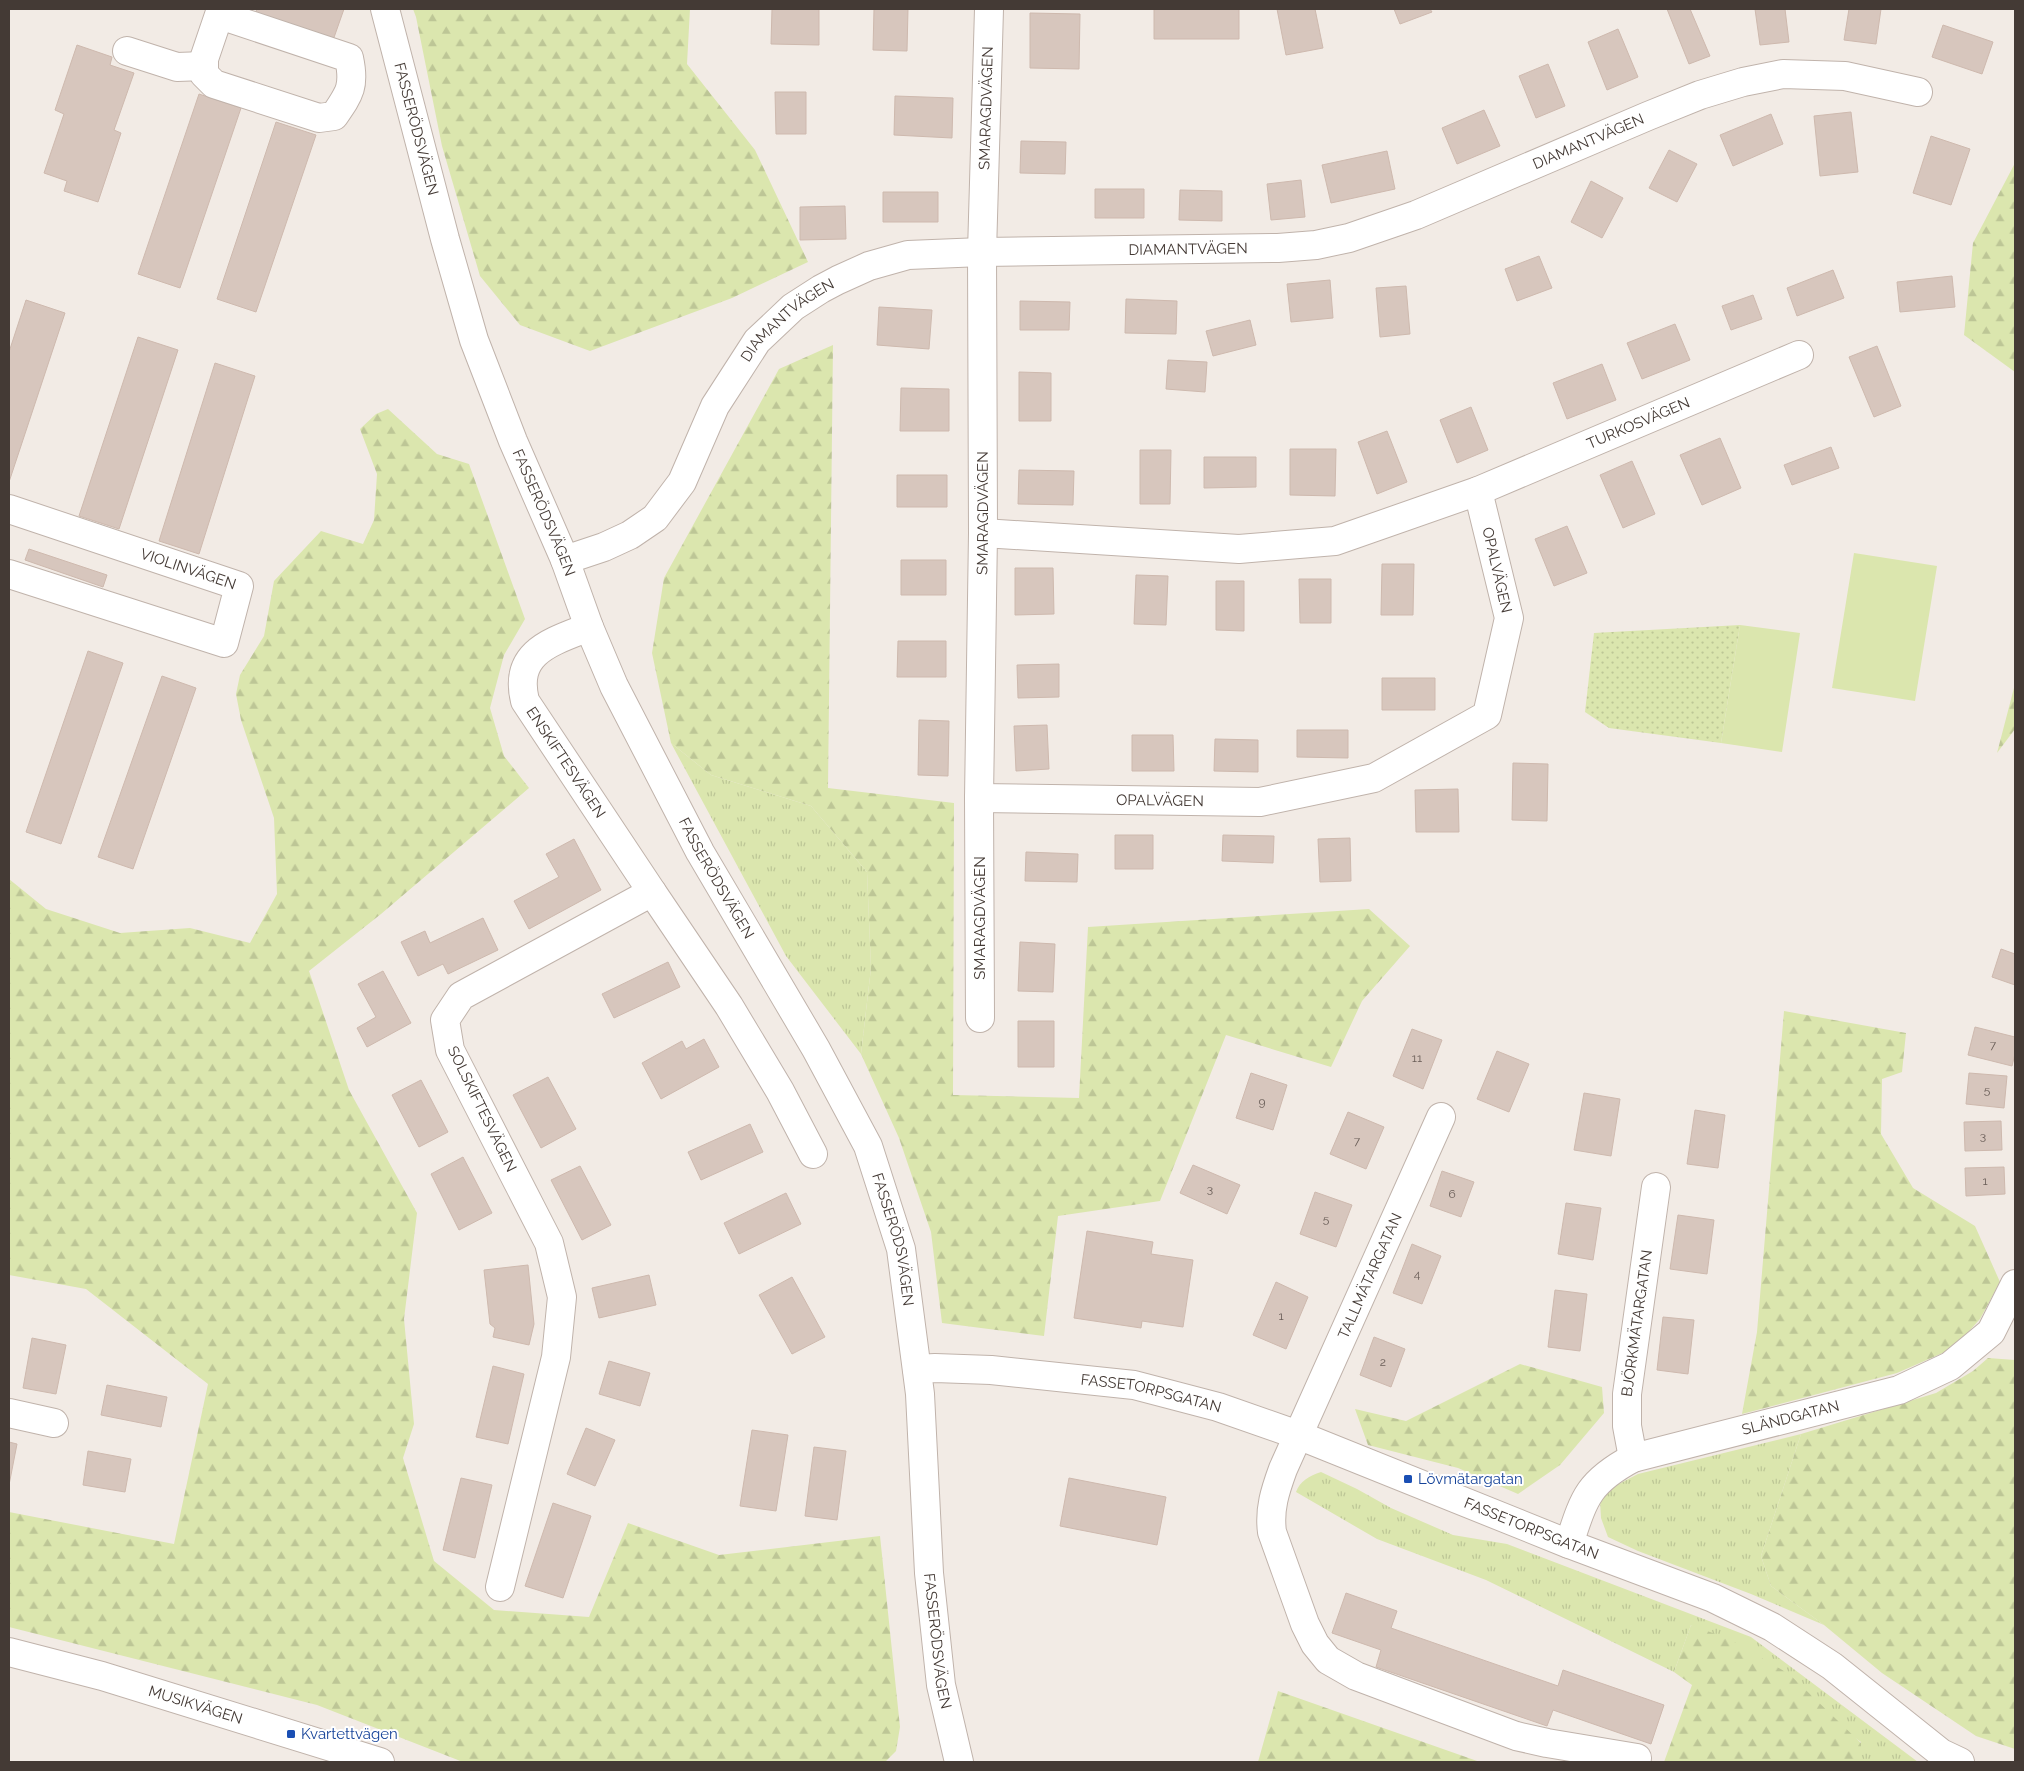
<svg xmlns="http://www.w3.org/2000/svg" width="2024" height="1771" font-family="Raleway,sans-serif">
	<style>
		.grass { fill: url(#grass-tufts) }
		.forest { fill: url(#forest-firs) }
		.park { fill: url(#park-dots) }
		.pitch { fill: #dbe6ae }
		.building { fill: #d7c6bd; stroke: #ceb9ae }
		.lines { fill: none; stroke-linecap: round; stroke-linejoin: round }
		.minor-casing { stroke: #c0b3ab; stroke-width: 30 }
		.minor { stroke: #fff; stroke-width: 28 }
		.transit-dot { fill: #1a4fb4; stroke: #fff; stroke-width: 2 }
		.labels { text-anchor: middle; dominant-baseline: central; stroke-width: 4; stroke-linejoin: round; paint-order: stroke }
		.number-label { font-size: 12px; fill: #695d57 }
		.street-label { font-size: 15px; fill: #443a35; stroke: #fff }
		.transit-label { font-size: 15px; fill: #164399; stroke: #fff; text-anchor: start }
	</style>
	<defs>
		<pattern id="grass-tufts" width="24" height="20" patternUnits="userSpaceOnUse" patternTransform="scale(1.25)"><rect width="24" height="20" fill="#dbe6ae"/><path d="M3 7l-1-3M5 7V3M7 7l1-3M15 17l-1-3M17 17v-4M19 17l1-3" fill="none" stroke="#bdc696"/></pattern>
		<pattern id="forest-firs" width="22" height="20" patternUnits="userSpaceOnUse" patternTransform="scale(1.25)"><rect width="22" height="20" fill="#dbe6ae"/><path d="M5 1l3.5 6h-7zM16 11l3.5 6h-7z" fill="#bdc696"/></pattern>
		<pattern id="park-dots" width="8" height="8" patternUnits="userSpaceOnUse" patternTransform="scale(1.25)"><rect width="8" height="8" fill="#dbe6ae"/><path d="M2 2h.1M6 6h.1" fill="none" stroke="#bdc696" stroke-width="1.8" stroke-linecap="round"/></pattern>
	</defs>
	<rect width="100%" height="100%" fill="#f2ebe5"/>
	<path class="grass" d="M 671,743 L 711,775 L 811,806 L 867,872 L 871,968 L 861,1054 L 786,956 Z
		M 1801,1434 L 1761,1556 L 1771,1586 L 1824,1625 L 1751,1594 L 1638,1551 L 1608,1537 L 1601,1518 L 1600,1501 L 1613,1487 L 1638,1474 Z
		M 1321,1472 L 1357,1489 L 1391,1508 L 1453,1535 L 1507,1544 L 1751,1637 L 1918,1762 L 1861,1762 L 1861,1742 L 1691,1625 L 1674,1672 L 1486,1580 L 1377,1539 L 1296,1492 C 1300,1481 1309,1476 1321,1472 Z"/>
	<path class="forest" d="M 413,9 L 690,9 L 687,64 L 755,150 L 808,262 L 732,298 L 590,351 L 520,325 L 480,276 L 442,146 L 416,17 Z
		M 2015,163 L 2015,372 L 1964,335 L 1973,243 Z
		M 833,345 L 828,788 L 954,803 L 953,1095 L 1079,1098 L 1088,927 L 1369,909 L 1410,946 L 1362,1001 L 1331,1067 L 1226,1035 L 1160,1201 L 1058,1216 L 1044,1336 L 942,1323 L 931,1232 L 899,1138 L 861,1054 L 871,968 L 867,872 L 811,806 L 711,775 L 671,743 L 652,653 L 664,578 L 779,369 Z
		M 388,409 L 437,454 L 469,464 L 525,619 L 504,655 L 490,708 L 504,756 L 529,788 L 381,914 L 309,971 L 349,1090 L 417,1213 L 404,1319 L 414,1424 L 403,1458 L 434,1561 L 494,1610 L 589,1617 L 628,1523 L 719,1555 L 880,1536 L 900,1727 L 896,1751 L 885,1762 L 463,1762 L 317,1705 L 9,1627 L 9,1512 L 174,1544 L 208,1384 L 86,1289 L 9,1275 L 9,879 L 46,909 L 120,933 L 190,928 L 250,943 L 277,894 L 274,818 L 241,720 L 236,694 L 240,675 L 264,636 L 274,581 L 321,531 L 363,544 L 374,520 L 377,474 L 360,429 L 376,414 Z
		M 2015,684 L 2015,729 L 1997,753 Z
		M 1784,1011 L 1906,1033 L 1902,1072 L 1882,1079 L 1881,1134 L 1913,1188 L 1975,1226 L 2000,1282 L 1980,1319 L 1954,1348 L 1897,1373 L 1742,1414 L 1757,1332 Z
		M 1988,1358 L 2015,1360 L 2015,1749 L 1976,1736 L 1882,1673 L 1824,1625 L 1771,1586 L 1761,1556 L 1801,1434 L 1936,1393 L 1973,1371 Z
		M 1520,1364 L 1602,1387 L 1604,1413 L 1560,1465 L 1518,1494 L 1458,1468 L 1368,1445 L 1355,1409 L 1406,1421 Z
		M 1691,1625 L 1729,1639 L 1789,1674 L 1861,1743 L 1861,1762 L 1664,1762 L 1692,1685 L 1674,1672 Z
		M 1278,1691 L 1480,1762 L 1258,1762 Z"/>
	<path class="park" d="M 1740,625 L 1721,743 L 1609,728 L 1585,712 L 1594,633 Z"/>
	<path class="pitch" d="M 1854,553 L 1937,566 L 1915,701 L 1832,688 Z
		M 1740,625 L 1800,633 L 1782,752 L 1721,743 Z"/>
	<path class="building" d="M 257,9 L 344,9 L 331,46 L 253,19 Z
		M 772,9 L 819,9 L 819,45 L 771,44 Z
		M 874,9 L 908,9 L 907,51 L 873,50 Z
		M 1154,9 L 1239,9 L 1239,39 L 1154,39 Z
		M 1277,9 L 1315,9 L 1323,48 L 1286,55 Z
		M 1394,9 L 1430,9 L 1432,12 L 1400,24 Z
		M 1667,9 L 1690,9 L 1710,56 L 1689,64 Z
		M 1755,9 L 1785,9 L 1789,42 L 1760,45 Z
		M 1849,9 L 1881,9 L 1876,44 L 1844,40 Z
		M 1030,13 L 1080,14 L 1079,69 L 1030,68 Z
		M 1943,25 L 1993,42 L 1982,74 L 1932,57 Z
		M 1618,29 L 1638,77 L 1607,90 L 1588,42 Z
		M 77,45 L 112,57 L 110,65 L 134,73 L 114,130 L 121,133 L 98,202 L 64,191 L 67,181 L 44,173 L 64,114 L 55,110 Z
		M 1548,64 L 1565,106 L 1536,118 L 1519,76 Z
		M 775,92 L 806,92 L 806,134 L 776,134 Z
		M 199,94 L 241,108 L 180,288 L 138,274 Z
		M 895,96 L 953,98 L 952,138 L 894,135 Z
		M 1484,110 L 1500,146 L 1457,164 L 1442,128 Z
		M 1851,112 L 1858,172 L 1820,176 L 1814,116 Z
		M 1771,114 L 1783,144 L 1733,166 L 1720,135 Z
		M 276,122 L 316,135 L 256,312 L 217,299 Z
		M 1931,136 L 1970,149 L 1951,205 L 1913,193 Z
		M 1021,141 L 1066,142 L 1065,174 L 1020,173 Z
		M 1669,150 L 1697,164 L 1677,202 L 1649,188 Z
		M 1387,151 L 1395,189 L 1331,203 L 1322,165 Z
		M 1301,180 L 1305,217 L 1271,220 L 1267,184 Z
		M 1591,181 L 1623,198 L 1602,238 L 1571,222 Z
		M 1095,189 L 1144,189 L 1144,218 L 1095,218 Z
		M 1180,190 L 1222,191 L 1222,221 L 1179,220 Z
		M 883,192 L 938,192 L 938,222 L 883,222 Z
		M 845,206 L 846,239 L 800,240 L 800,207 Z
		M 1539,256 L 1552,288 L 1517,301 L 1505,269 Z
		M 1833,270 L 1844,298 L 1797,316 L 1787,288 Z
		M 1952,276 L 1955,307 L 1900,312 L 1897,282 Z
		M 1330,280 L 1333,318 L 1291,322 L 1287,284 Z
		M 1406,286 L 1410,334 L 1380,337 L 1376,288 Z
		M 1753,295 L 1762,319 L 1731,330 L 1722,306 Z
		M 1126,299 L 1177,301 L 1176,334 L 1125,333 Z
		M 26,300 L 65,313 L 9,482 L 9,352 Z
		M 1020,301 L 1070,302 L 1069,330 L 1020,330 Z
		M 879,307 L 932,310 L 929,349 L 877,345 Z
		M 1250,320 L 1256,345 L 1213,356 L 1206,331 Z
		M 1675,324 L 1690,360 L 1642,379 L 1627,343 Z
		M 138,337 L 178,350 L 119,529 L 79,516 Z
		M 1877,346 L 1901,406 L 1874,417 L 1849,357 Z
		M 1168,360 L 1207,362 L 1205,392 L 1166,389 Z
		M 215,363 L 255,376 L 199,554 L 159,541 Z
		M 1602,364 L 1616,400 L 1567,419 L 1553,383 Z
		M 1019,372 L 1051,373 L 1051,421 L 1019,421 Z
		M 901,388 L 949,389 L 949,431 L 900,431 Z
		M 1471,407 L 1488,450 L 1457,463 L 1440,420 Z
		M 1387,431 L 1407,482 L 1377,494 L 1358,442 Z
		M 1720,438 L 1741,488 L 1702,505 L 1680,455 Z
		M 1831,447 L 1839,468 L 1792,485 L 1784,465 Z
		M 1290,449 L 1336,449 L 1335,496 L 1290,495 Z
		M 1140,450 L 1171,450 L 1170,504 L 1140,504 Z
		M 1204,457 L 1256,457 L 1256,487 L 1204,488 Z
		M 1632,461 L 1655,514 L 1623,528 L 1600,475 Z
		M 1019,470 L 1074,471 L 1073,505 L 1018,504 Z
		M 897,475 L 947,475 L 947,507 L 897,507 Z
		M 1567,526 L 1587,573 L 1554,586 L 1535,539 Z
		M 29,549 L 107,575 L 103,587 L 25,560 Z
		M 901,560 L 946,560 L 946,595 L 901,595 Z
		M 1382,564 L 1414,564 L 1413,615 L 1381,615 Z
		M 1015,568 L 1053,568 L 1054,614 L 1015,615 Z
		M 1136,575 L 1168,576 L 1166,625 L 1134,624 Z
		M 1299,579 L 1331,579 L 1331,623 L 1300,623 Z
		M 1216,581 L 1244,581 L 1244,631 L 1216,630 Z
		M 898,641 L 946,641 L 946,677 L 897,677 Z
		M 88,651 L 123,663 L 61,844 L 26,832 Z
		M 1059,664 L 1059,697 L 1018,698 L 1017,665 Z
		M 162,676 L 196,688 L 133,869 L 98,857 Z
		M 1382,678 L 1435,678 L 1435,710 L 1382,710 Z
		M 919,720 L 949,721 L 948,776 L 918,775 Z
		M 1047,725 L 1049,769 L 1016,771 L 1014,726 Z
		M 1297,730 L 1348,730 L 1348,758 L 1297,757 Z
		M 1132,735 L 1173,735 L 1174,771 L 1132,771 Z
		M 1215,739 L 1258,740 L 1258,772 L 1214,771 Z
		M 1513,763 L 1548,764 L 1547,821 L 1512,820 Z
		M 1458,789 L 1459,832 L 1416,832 L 1415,790 Z
		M 1115,835 L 1153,835 L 1153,869 L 1115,869 Z
		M 1223,835 L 1274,836 L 1273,863 L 1222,861 Z
		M 1350,838 L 1351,881 L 1320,882 L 1318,839 Z
		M 574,839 L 601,890 L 529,929 L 514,901 L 559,877 L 546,854 Z
		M 1026,852 L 1078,854 L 1077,882 L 1025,881 Z
		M 483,918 L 498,950 L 448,974 L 443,964 L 418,976 L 401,942 L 425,931 L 430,943 Z
		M 1020,942 L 1055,944 L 1053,992 L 1018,991 Z
		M 2001,949 L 2015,954 L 2015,985 L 1992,977 Z
		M 668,962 L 680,987 L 614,1018 L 602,994 Z
		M 383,971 L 411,1023 L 367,1047 L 357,1028 L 376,1017 L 358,984 Z
		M 1018,1021 L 1054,1021 L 1054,1067 L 1018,1067 Z
		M 1975,1027 L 2015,1037 L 2015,1054 L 2012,1066 L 1968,1055 Z
		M 1412,1029 L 1442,1040 L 1423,1089 L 1393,1076 Z
		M 704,1039 L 719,1067 L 661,1099 L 642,1063 L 682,1041 L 686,1049 Z
		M 1497,1051 L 1529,1064 L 1509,1112 L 1477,1099 Z
		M 1251,1073 L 1287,1085 L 1273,1130 L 1236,1118 Z
		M 1969,1073 L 2007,1076 L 2004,1108 L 1966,1104 Z
		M 548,1077 L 576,1129 L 541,1148 L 513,1095 Z
		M 421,1080 L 448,1132 L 419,1147 L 392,1095 Z
		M 1584,1093 L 1620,1099 L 1611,1156 L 1574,1150 Z
		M 1695,1110 L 1725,1115 L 1718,1168 L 1687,1164 Z
		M 1348,1112 L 1384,1127 L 1366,1169 L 1330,1154 Z
		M 2001,1121 L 2002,1150 L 1965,1151 L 1964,1122 Z
		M 750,1124 L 763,1152 L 701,1180 L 688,1152 Z
		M 463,1157 L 492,1213 L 459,1230 L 431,1174 Z
		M 1193,1165 L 1240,1185 L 1227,1214 L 1180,1193 Z
		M 580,1166 L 611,1225 L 582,1240 L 551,1180 Z
		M 2004,1167 L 2005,1194 L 1966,1196 L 1965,1168 Z
		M 1442,1171 L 1474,1182 L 1461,1217 L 1430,1206 Z
		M 1315,1192 L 1352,1205 L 1336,1247 L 1300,1234 Z
		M 786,1193 L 801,1224 L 739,1254 L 724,1223 Z
		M 1566,1203 L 1601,1208 L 1593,1260 L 1558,1254 Z
		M 1678,1215 L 1714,1220 L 1707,1274 L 1670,1269 Z
		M 1087,1231 L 1153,1242 L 1151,1254 L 1193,1260 L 1183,1327 L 1142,1321 L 1141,1328 L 1074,1318 Z
		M 1412,1244 L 1441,1256 L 1422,1304 L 1393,1293 Z
		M 528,1265 L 534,1324 L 529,1345 L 493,1337 L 495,1328 L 490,1324 L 484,1270 Z
		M 649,1275 L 656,1305 L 599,1318 L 592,1288 Z
		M 792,1277 L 825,1337 L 792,1354 L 759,1295 Z
		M 1276,1282 L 1308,1297 L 1286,1349 L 1253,1335 Z
		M 1555,1290 L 1587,1294 L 1580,1351 L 1548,1347 Z
		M 1663,1317 L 1694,1320 L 1688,1374 L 1657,1370 Z
		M 1374,1337 L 1405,1349 L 1391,1387 L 1360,1375 Z
		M 32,1338 L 66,1345 L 56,1394 L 23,1388 Z
		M 609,1361 L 650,1373 L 640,1406 L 599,1394 Z
		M 493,1366 L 524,1374 L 508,1444 L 476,1437 Z
		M 107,1385 L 167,1397 L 161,1427 L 101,1415 Z
		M 586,1428 L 615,1440 L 595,1486 L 567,1474 Z
		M 752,1430 L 788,1435 L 776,1511 L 740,1506 Z
		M 9,1442 L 17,1444 L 9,1485 Z
		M 814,1447 L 846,1451 L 837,1520 L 805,1516 Z
		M 88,1451 L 131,1459 L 125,1492 L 83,1485 Z
		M 461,1478 L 492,1485 L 475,1558 L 443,1550 Z
		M 1069,1478 L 1166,1497 L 1157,1545 L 1060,1526 Z
		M 553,1503 L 591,1516 L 563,1598 L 525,1586 Z
		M 1346,1593 L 1397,1611 L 1391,1628 L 1558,1686 L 1563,1670 L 1664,1705 L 1651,1744 L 1553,1710 L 1547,1726 L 1376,1667 L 1381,1650 L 1332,1633 Z"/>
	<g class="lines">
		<defs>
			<g id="minor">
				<path id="s1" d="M 385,9 L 445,239 L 474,340 L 513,441 L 565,560 L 589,627 L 614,686 L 700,852 L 816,1049 L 868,1146 L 901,1249 L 920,1394 L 929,1573 L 941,1685 L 959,1762"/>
				<path d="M 220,15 L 349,58 C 355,86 350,93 334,116 L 319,118 L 214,84 L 204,74 L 204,59 L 221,9"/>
				<path d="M 127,51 L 177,67 L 204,66"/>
				<path id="s2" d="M 1478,491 L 1799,355"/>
				<path id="s3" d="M 9,509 L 239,586 L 224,643 L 9,574"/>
				<path id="s4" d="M 565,560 L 604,547 L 630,535 L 655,518 L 682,482 L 715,406 L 757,341 L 793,307 L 821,289 L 838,280 L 869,266 L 908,255 L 982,252 L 1278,248 L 1316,245 L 1349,238 L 1416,215 L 1648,116 L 1700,95 L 1743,82 L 1783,74 L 1845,76 L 1918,92"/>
				<path id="s5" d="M 589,627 C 551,642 513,652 525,701 L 652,892"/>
				<path id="s6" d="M 979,798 L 1260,802 L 1374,778 L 1487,715 L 1509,618 L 1478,491 L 1335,541 L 1239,549 L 983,533"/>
				<path id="s7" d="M 980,1018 L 979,798 L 983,533 L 982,252 L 989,9"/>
				<path d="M 1441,1117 L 1283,1469 C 1275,1491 1269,1509 1272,1532 L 1305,1624 L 1315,1644 L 1328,1660 L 1356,1676 L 1516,1736 L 1547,1743 L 1637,1758"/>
				<path id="s8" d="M 917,1369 L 935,1368 L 991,1370 L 1134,1385 L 1218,1407 L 1298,1435 L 1569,1544 L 1713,1598 L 1772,1627 L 1832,1666 L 1941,1753 L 1960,1762"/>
				<path d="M 9,1413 L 54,1423"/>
				<path id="s9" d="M 1633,1458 L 1627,1426 L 1627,1394 L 1656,1187"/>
				<path id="s10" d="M 1569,1544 C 1584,1498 1588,1482 1633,1458 L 1899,1390 L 1950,1366 L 1991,1332 L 2015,1284"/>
				<path d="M 500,1587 L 556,1357 L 562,1297 L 549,1243 L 450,1050 L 445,1020 L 461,996 L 652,892 L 729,1006 L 780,1091 L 813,1154"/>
				<path id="s11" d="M 9,1652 L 102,1676 L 380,1762"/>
			</g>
		</defs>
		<use href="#minor" class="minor-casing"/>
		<use href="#minor" class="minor"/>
	</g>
	<g class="transit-dot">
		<rect x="1403" y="1474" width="10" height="10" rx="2.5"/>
		<rect x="286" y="1729" width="10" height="10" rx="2.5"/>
	</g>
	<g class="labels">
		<g class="number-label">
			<text x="1993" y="1045">7</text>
			<text x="1417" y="1058">11</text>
			<text x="1987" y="1090">5</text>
			<text x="1262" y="1102">9</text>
			<text x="1983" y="1136">3</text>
			<text x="1357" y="1141">7</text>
			<text x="1985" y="1181">1</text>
			<text x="1210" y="1189">3</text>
			<text x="1452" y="1194">6</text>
			<text x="1326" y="1219">5</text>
			<text x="1417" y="1274">4</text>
			<text x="1281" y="1316">1</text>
			<text x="1383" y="1362">2</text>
		</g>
		<g class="street-label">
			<text stroke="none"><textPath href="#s7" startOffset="910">SMARAGDVÄGEN</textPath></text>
			<text stroke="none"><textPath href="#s1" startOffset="124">FASSERÖDSVÄGEN</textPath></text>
			<text stroke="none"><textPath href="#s4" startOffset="1182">DIAMANTVÄGEN</textPath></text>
			<text stroke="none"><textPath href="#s4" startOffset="762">DIAMANTVÄGEN</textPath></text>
			<text stroke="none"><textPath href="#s4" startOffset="342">DIAMANTVÄGEN</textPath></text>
			<text stroke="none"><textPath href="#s2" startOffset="174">TURKOSVÄGEN</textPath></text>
			<text stroke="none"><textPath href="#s1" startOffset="529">FASSERÖDSVÄGEN</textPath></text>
			<text stroke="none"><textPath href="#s7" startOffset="505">SMARAGDVÄGEN</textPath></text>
			<text stroke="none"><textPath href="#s3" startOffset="189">VIOLINVÄGEN</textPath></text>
			<text transform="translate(1497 570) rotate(77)">OPALVÄGEN</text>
			<text stroke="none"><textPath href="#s5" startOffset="185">ENSKIFTESVÄGEN</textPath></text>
			<text stroke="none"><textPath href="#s6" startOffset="181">OPALVÄGEN</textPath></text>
			<text stroke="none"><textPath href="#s1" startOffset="934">FASSERÖDSVÄGEN</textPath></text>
			<text transform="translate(980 918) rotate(-90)">SMARAGDVÄGEN</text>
			<text transform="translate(482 1109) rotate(64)">SOLSKIFTESVÄGEN</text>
			<text stroke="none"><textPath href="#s1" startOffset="1339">FASSERÖDSVÄGEN</textPath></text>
			<text transform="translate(1370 1276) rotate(-66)">TALLMÄTARGATAN</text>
			<text stroke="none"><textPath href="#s9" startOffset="136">BJÖRKMÄTARGATAN</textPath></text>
			<text stroke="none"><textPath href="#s8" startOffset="236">FASSETORPSGATAN</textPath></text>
			<text stroke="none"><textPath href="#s10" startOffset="274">SLÄNDGATAN</textPath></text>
			<text stroke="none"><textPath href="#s8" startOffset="641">FASSETORPSGATAN</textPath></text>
			<text stroke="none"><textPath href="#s1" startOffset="1744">FASSERÖDSVÄGEN</textPath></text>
			<text stroke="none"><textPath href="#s11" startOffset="194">MUSIKVÄGEN</textPath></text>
		</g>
		<g class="transit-label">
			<text x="1418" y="1479">Lövmätargatan</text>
			<text x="301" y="1734">Kvartettvägen</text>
		</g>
	</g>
	<rect width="2024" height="1771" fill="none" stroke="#443a35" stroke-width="20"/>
</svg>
